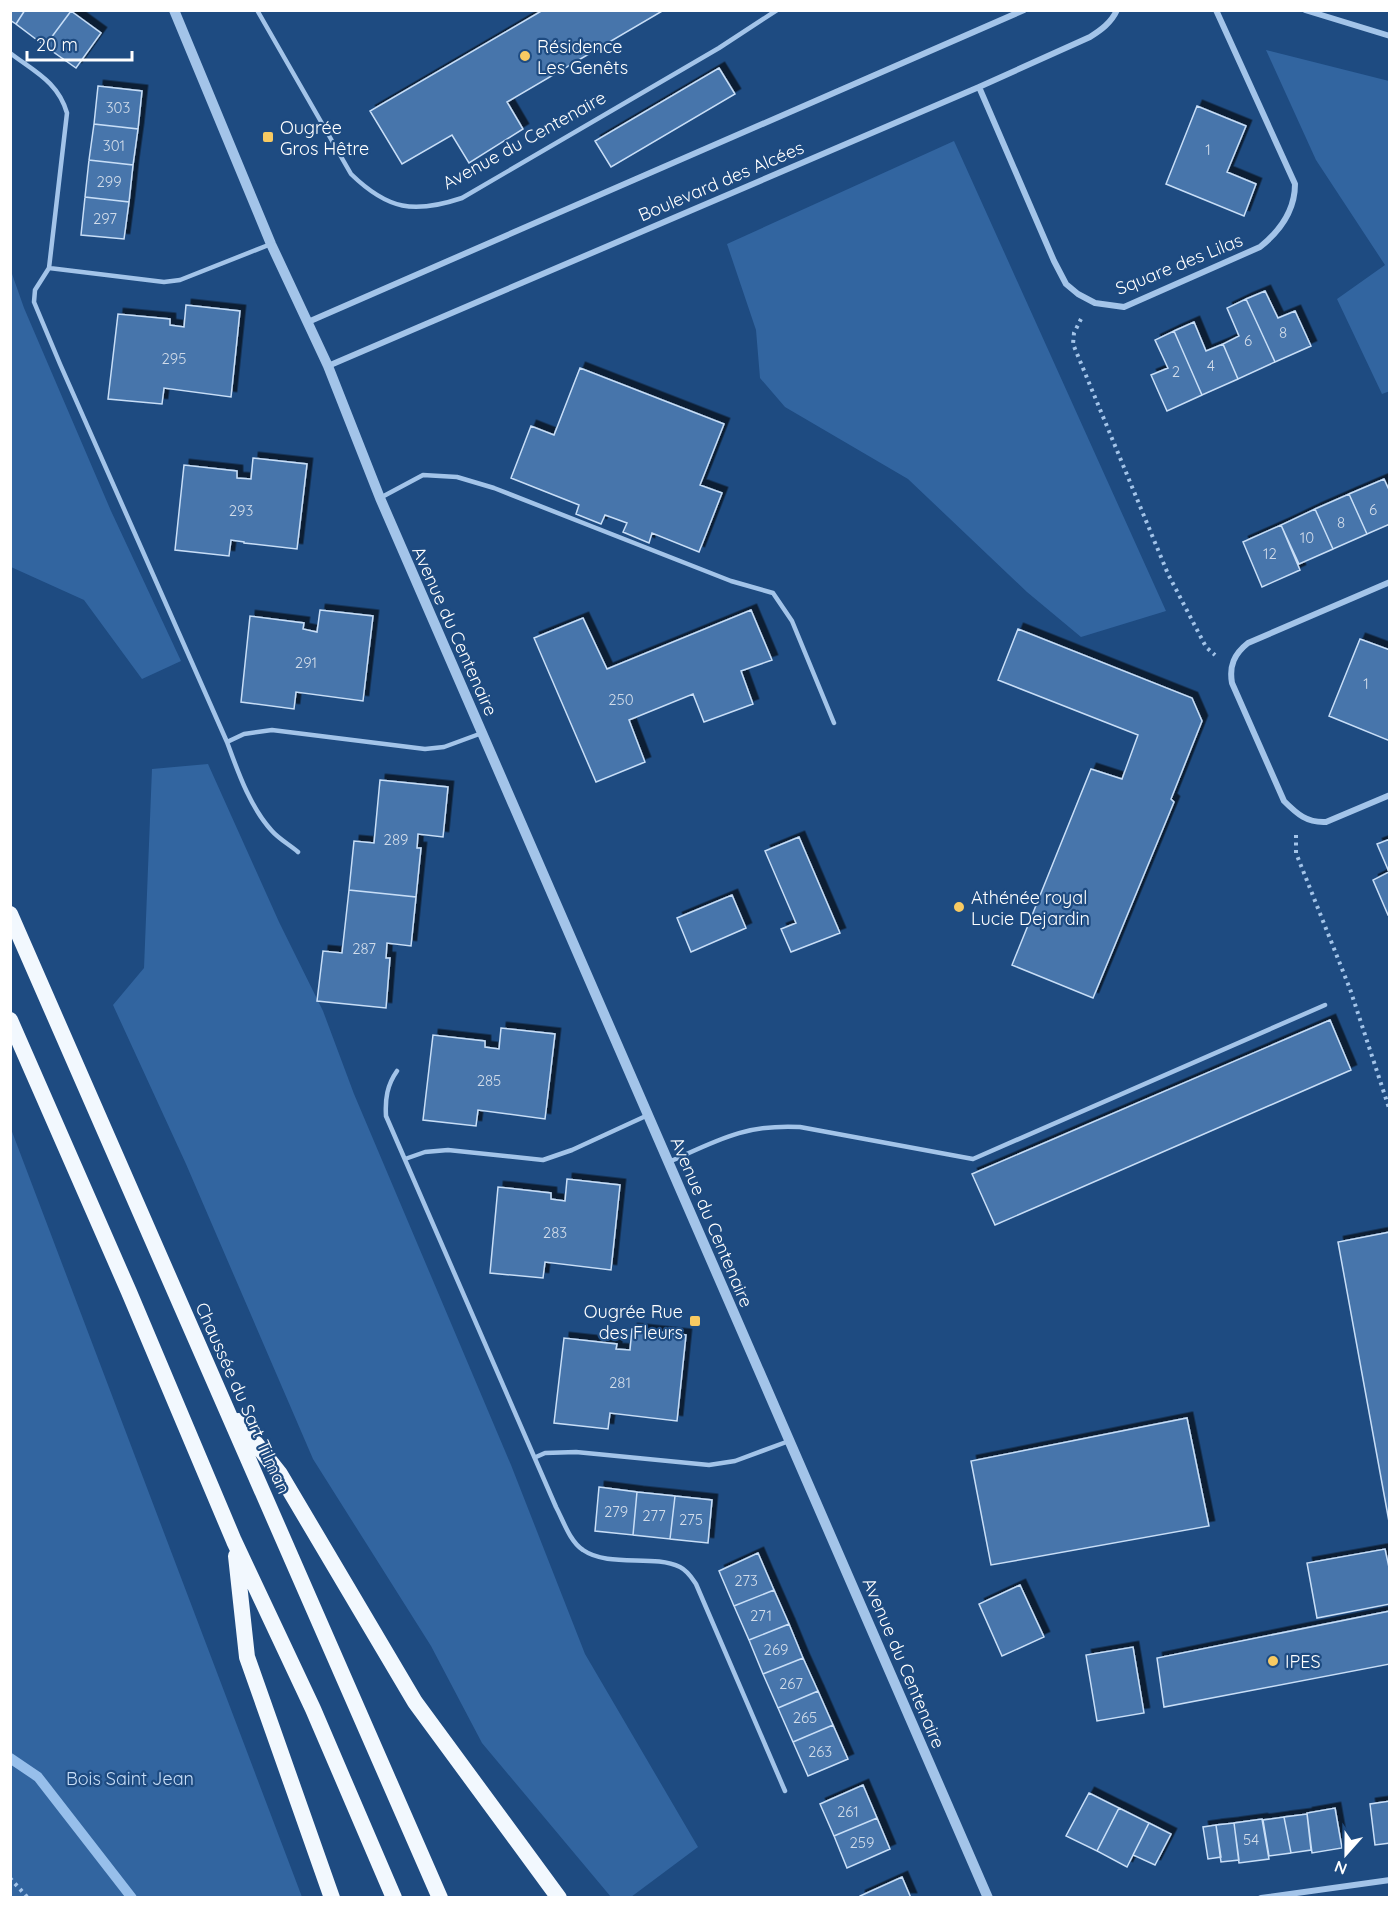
<svg xmlns="http://www.w3.org/2000/svg" width="1400" height="1908" font-family="Quicksand,sans-serif">
	<style>
		.green { fill: #3265a0 }
		.lines { fill: none; stroke-linecap: round; stroke-linejoin: round }
		.stream { stroke: #97bfeb; stroke-width: 10 }
		.building { fill: #4675ab; stroke: #c8def7; stroke-width: 1.5; filter: url(#shadow) }
		.path { stroke: #a3c4e9; stroke-width: 4; stroke-dasharray: 3 4.5; stroke-linecap: butt }
		.service { stroke: #a3c4e9; stroke-width: 4.5 }
		.minor { stroke: #a3c4e9; stroke-width: 6 }
		.tertiary { stroke: #a3c4e9; stroke-width: 10 }
		.trunk { stroke: #f2f8fe; stroke-width: 16 }
		.poi-dot { fill: #f8ca62; stroke: #1e4b81; stroke-width: 2 }
		.labels { text-anchor: middle; dominant-baseline: central; stroke-width: 4.5; stroke-linejoin: round; paint-order: stroke }
		.number-label { font-size: 15px; fill: #d1dcea }
		.poi-label { font-size: 18px; fill: #fff; stroke: #1e4b81; text-anchor: start }
		.street-label { font-size: 18px; fill: #fff; stroke: #1e4b81 }
		.park-label { font-size: 18px; fill: #c8def7; stroke: #1e4b81 }
	</style>
	<defs>
		<filter id="shadow"><feDropShadow dx="5.5" dy="-5.5" stdDeviation="0" flood-color="#0009"/></filter>
	</defs>
	<rect width="100%" height="100%" fill="#1e4b81"/>
	<path class="green" d="M 1266,50 L 1389,81 L 1390,391 L 1382,394 L 1337,299 L 1385,265 L 1316,160 Z
		M 954,141 L 1166,611 L 1081,637 L 1027,592 L 908,479 L 785,407 L 760,378 L 756,330 L 727,244 Z
		M 11,271 L 24,308 L 111,511 L 181,661 L 142,679 L 84,600 L 11,567 Z
		M 208,764 L 279,922 L 323,1011 L 354,1094 L 511,1465 L 585,1654 L 698,1847 L 631,1897 L 611,1897 L 482,1743 L 431,1646 L 313,1459 L 186,1164 L 113,1005 L 144,968 L 152,769 Z
		M 11,1129 L 302,1897 L 11,1897 Z"/>
	<g class="lines">
		<path class="stream" d="M 10,1758 L 38,1777 L 132,1898"/>
	</g>
	<path class="building" d="M 10,10 L 25,10 L 16,24 L 10,20 Z
		M 25,10 L 70,10 L 71,11 L 45,46 L 16,24 Z
		M 543,10 L 664,10 L 507,102 L 523,129 L 469,163 L 452,135 L 402,164 L 370,111 Z
		M 71,11 L 101,33 L 76,68 L 45,46 Z
		M 719,68 L 735,94 L 611,167 L 595,141 Z
		M 98,86 L 142,91 L 138,129 L 94,124 Z
		M 1197,106 L 1246,126 L 1227,172 L 1256,184 L 1244,216 L 1166,184 Z
		M 94,124 L 138,129 L 133,165 L 89,160 Z
		M 89,160 L 133,165 L 129,202 L 85,197 Z
		M 85,197 L 129,202 L 124,239 L 81,235 Z
		M 1265,291 L 1278,318 L 1295,311 L 1311,346 L 1275,362 L 1246,299 Z
		M 1246,299 L 1275,362 L 1238,379 L 1223,344 L 1239,336 L 1227,308 Z
		M 186,305 L 240,311 L 231,397 L 164,388 L 162,404 L 108,399 L 118,314 L 170,319 L 170,325 L 184,327 Z
		M 1194,322 L 1206,351 L 1223,344 L 1238,379 L 1202,395 L 1174,331 Z
		M 1174,331 L 1202,395 L 1167,411 L 1151,375 L 1168,368 L 1155,340 Z
		M 580,368 L 724,424 L 700,485 L 722,493 L 699,552 L 652,533 L 649,543 L 623,532 L 627,523 L 605,515 L 601,524 L 576,514 L 579,505 L 511,478 L 531,426 L 554,435 Z
		M 253,458 L 307,464 L 297,549 L 244,543 L 244,542 L 231,540 L 229,556 L 175,550 L 184,465 L 237,471 L 237,478 L 251,479 Z
		M 1384,479 L 1390,492 L 1390,524 L 1367,534 L 1349,494 Z
		M 1349,494 L 1367,534 L 1333,549 L 1315,509 Z
		M 1315,509 L 1333,549 L 1299,564 L 1281,525 Z
		M 1281,525 L 1300,570 L 1262,587 L 1243,542 Z
		M 320,610 L 373,616 L 363,701 L 296,692 L 294,709 L 241,702 L 250,616 L 304,623 L 303,629 L 317,632 Z
		M 751,610 L 772,660 L 741,671 L 753,704 L 704,722 L 693,694 L 629,720 L 645,762 L 596,782 L 534,638 L 583,618 L 607,669 Z
		M 1018,629 L 1192,698 L 1202,721 L 1171,799 L 1174,802 L 1093,998 L 1012,965 L 1091,769 L 1122,779 L 1138,735 L 998,680 Z
		M 1360,639 L 1390,650 L 1390,741 L 1329,716 Z
		M 380,780 L 448,787 L 443,837 L 418,834 L 417,848 L 421,848 L 416,897 L 349,890 L 354,841 L 374,843 Z
		M 799,837 L 840,933 L 791,952 L 781,929 L 796,923 L 765,851 Z
		M 1390,839 L 1390,914 L 1388,915 L 1373,880 L 1389,872 L 1377,844 Z
		M 349,890 L 416,897 L 411,946 L 387,943 L 386,958 L 390,958 L 386,1008 L 317,1001 L 323,951 L 342,953 Z
		M 732,895 L 746,928 L 691,952 L 677,918 Z
		M 1330,1020 L 1351,1070 L 995,1225 L 972,1174 Z
		M 501,1028 L 555,1034 L 545,1119 L 478,1110 L 476,1126 L 423,1120 L 433,1035 L 485,1041 L 485,1047 L 499,1049 Z
		M 567,1179 L 620,1185 L 611,1270 L 545,1262 L 543,1278 L 490,1273 L 498,1187 L 551,1193 L 551,1199 L 565,1201 Z
		M 1390,1232 L 1390,1527 L 1338,1242 Z
		M 632,1329 L 686,1335 L 677,1421 L 610,1413 L 608,1429 L 554,1423 L 564,1338 L 617,1344 L 616,1349 L 630,1350 Z
		M 1187,1418 L 1209,1526 L 991,1565 L 971,1461 Z
		M 599,1487 L 637,1492 L 633,1535 L 595,1531 Z
		M 637,1492 L 675,1496 L 670,1539 L 633,1535 Z
		M 675,1496 L 712,1500 L 708,1543 L 670,1539 Z
		M 1385,1549 L 1390,1572 L 1390,1604 L 1317,1618 L 1307,1563 Z
		M 758,1553 L 774,1590 L 734,1606 L 719,1571 Z
		M 1020,1585 L 1044,1637 L 1002,1656 L 979,1604 Z
		M 774,1590 L 789,1624 L 749,1640 L 734,1606 Z
		M 1390,1611 L 1390,1664 L 1164,1707 L 1157,1658 Z
		M 789,1624 L 803,1658 L 763,1674 L 749,1640 Z
		M 1133,1647 L 1144,1713 L 1097,1721 L 1086,1655 Z
		M 803,1658 L 818,1691 L 778,1708 L 763,1674 Z
		M 818,1691 L 833,1725 L 793,1742 L 778,1708 Z
		M 833,1725 L 848,1759 L 808,1776 L 793,1742 Z
		M 863,1785 L 877,1818 L 834,1836 L 820,1804 Z
		M 1089,1793 L 1119,1808 L 1097,1851 L 1066,1836 Z
		M 1390,1801 L 1390,1843 L 1375,1845 L 1370,1804 Z
		M 1119,1808 L 1149,1823 L 1127,1867 L 1097,1851 Z
		M 1335,1808 L 1342,1848 L 1312,1853 L 1307,1813 Z
		M 1307,1814 L 1311,1850 L 1291,1853 L 1284,1817 Z
		M 1284,1817 L 1291,1853 L 1269,1856 L 1263,1820 Z
		M 877,1818 L 890,1849 L 847,1868 L 834,1836 Z
		M 1262,1819 L 1269,1859 L 1239,1863 L 1234,1823 Z
		M 1149,1823 L 1171,1834 L 1155,1865 L 1133,1855 Z
		M 1234,1823 L 1239,1860 L 1221,1862 L 1216,1825 Z
		M 1216,1825 L 1221,1857 L 1208,1859 L 1203,1827 Z
		M 902,1877 L 911,1898 L 860,1898 L 860,1896 Z"/>
	<g class="lines">
		<path class="path" d="M 1081,319 L 1074,333 L 1073,344 L 1168,574 L 1206,647 L 1215,655
			M 1296,835 L 1296,853 L 1350,989 L 1390,1111
			M 10,1878 L 28,1898"/>
		<path class="service" d="M 257,10 L 351,174 C 388,210 414,214 462,198 L 719,48 L 777,10
			M 10,53 C 35,72 58,82 67,113 L 49,268
			M 271,244 L 180,280 L 164,282 L 49,268 L 35,290 L 34,302 L 60,364 L 227,742 C 238,772 250,807 272,831 C 279,839 290,845 298,852
			M 380,498 L 423,475 L 457,477 L 494,488 L 731,581 L 773,593 L 792,621 L 834,723
			M 227,742 L 244,734 L 272,730 L 425,749 L 444,747 L 482,733
			M 397,1071 C 387,1085 385,1099 386,1116 L 556,1507 C 563,1520 570,1542 583,1550 C 609,1568 653,1554 680,1567 C 688,1571 692,1578 696,1584 L 785,1791
			M 405,1159 L 425,1152 L 448,1150 L 543,1160 L 572,1150 L 648,1115
			M 669,1162 C 718,1140 745,1124 800,1127 L 973,1159 L 1325,1005
			M 536,1457 L 545,1453 L 576,1452 L 709,1465 L 735,1461 L 789,1441"/>
		<path class="minor" d="M 1305,10 L 1390,36
			M 979,87 L 1054,261 L 1066,284 L 1078,294 L 1095,303 L 1124,307 L 1260,247 C 1280,231 1295,210 1295,184 L 1216,10
			M 308,322 L 1024,10
			M 328,366 L 979,87 L 1090,37 C 1101,30 1111,23 1117,10
			M 1390,582 L 1248,643 C 1234,654 1229,666 1232,683 L 1284,801 C 1297,814 1307,823 1326,822 L 1390,795
			M 1261,1898 L 1390,1880"/>
		<path class="tertiary" d="M 174,10 L 271,244 L 328,366 L 380,498 L 988,1898"/>
		<path class="trunk" d="M 10,914 L 440,1898
			M 10,1020 L 129,1292 L 234,1541 L 313,1709 L 394,1898
			M 238,1421 L 280,1474 L 415,1702 L 559,1898
			M 236,1556 L 247,1657 L 332,1898"/>
	</g>
	<g class="poi-dot">
		<circle cx="525" cy="56" r="6"/>
		<rect x="262" y="131" width="12" height="12" rx="3"/>
		<circle cx="959" cy="907" r="6"/>
		<rect x="689" y="1315" width="12" height="12" rx="3"/>
		<circle cx="1273" cy="1661" r="6"/>
	</g>
	<g class="labels">
		<g class="number-label">
			<text x="118" y="107">303</text>
			<text x="114" y="145">301</text>
			<text x="1208" y="149">1</text>
			<text x="109" y="181">299</text>
			<text x="105" y="218">297</text>
			<text x="1283" y="332">8</text>
			<text x="1248" y="340">6</text>
			<text x="174" y="358">295</text>
			<text x="1211" y="365">4</text>
			<text x="1176" y="371">2</text>
			<text x="1373" y="509">6</text>
			<text x="241" y="510">293</text>
			<text x="1341" y="522">8</text>
			<text x="1307" y="537">10</text>
			<text x="1270" y="553">12</text>
			<text x="306" y="662">291</text>
			<text x="1366" y="683">1</text>
			<text x="621" y="699">250</text>
			<text x="396" y="839">289</text>
			<text x="364" y="948">287</text>
			<text x="489" y="1080">285</text>
			<text x="555" y="1232">283</text>
			<text x="620" y="1382">281</text>
			<text x="616" y="1511">279</text>
			<text x="654" y="1515">277</text>
			<text x="691" y="1519">275</text>
			<text x="746" y="1580">273</text>
			<text x="761" y="1615">271</text>
			<text x="776" y="1649">269</text>
			<text x="791" y="1683">267</text>
			<text x="805" y="1717">265</text>
			<text x="820" y="1751">263</text>
			<text x="848" y="1811">261</text>
			<text x="1251" y="1839">54</text>
			<text x="862" y="1842">259</text>
		</g>
		<g class="poi-label">
			<text x="537" y="46">Résidence<tspan x="537" dy="21">Les Genêts</tspan></text>
			<text x="280" y="127">Ougrée<tspan x="280" dy="21">Gros Hêtre</tspan></text>
			<text x="971" y="897">Athénée royal<tspan x="971" dy="21">Lucie Dejardin</tspan></text>
			<text x="683" y="1311" text-anchor="end">Ougrée Rue<tspan x="683" dy="21">des Fleurs</tspan></text>
			<text x="1285" y="1661">IPES</text>
		</g>
		<g class="street-label">
			<text transform="translate(524 140) rotate(-29)">Avenue du Centenaire</text>
			<text transform="translate(721 181) rotate(-23)">Boulevard des Alcées</text>
			<text transform="translate(1179 264) rotate(-22)">Square des Lilas</text>
			<text transform="translate(455 631) rotate(66)">Avenue du Centenaire</text>
			<text transform="translate(712 1222) rotate(67)">Avenue du Centenaire</text>
			<text transform="translate(243 1398) rotate(66)">Chaussée du Sart Tilman</text>
			<text transform="translate(904 1663) rotate(67)">Avenue du Centenaire</text>
		</g>
		<g class="park-label">
			<text x="130" y="1778">Bois Saint Jean</text>
		</g>
	</g>
	<rect width="1400" height="1908" fill="none" stroke="#ffffff" stroke-width="24"/>
	<g transform="translate(1346 1854) rotate(201)" stroke="#1e4b81" stroke-width="4.5" paint-order="stroke">
	<path d="M0-4.5L10 22L0 15L-10 22Z" fill="#ffffff"/>
	<text y="-9" font-size="16" font-weight="bold" text-anchor="middle" fill="#ffffff">N</text>
	</g>
	<path d="M27 51v9h105v-9" fill="none" stroke="#ffffff" stroke-width="3"/>
	<text x="36" y="51" font-size="18" fill="#ffffff" stroke="#1e4b81" stroke-width="4.5" paint-order="stroke">20 m</text>
</svg>
